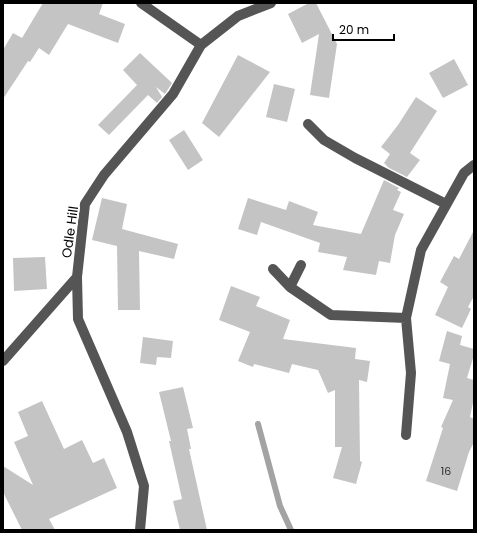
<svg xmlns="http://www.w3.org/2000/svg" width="477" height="533" font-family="Poppins,sans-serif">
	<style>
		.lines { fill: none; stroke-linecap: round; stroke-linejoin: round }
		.stream { stroke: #a3a3a3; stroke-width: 6 }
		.building { fill: #c4c4c4 }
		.minor { stroke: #555; stroke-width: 10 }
		.labels { text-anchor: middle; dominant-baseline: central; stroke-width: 4; stroke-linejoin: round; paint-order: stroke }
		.number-label { font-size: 11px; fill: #313131 }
		.street-label { font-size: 13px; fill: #000; stroke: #fff }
	</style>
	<rect width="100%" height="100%" fill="#fff"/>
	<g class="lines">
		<path class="stream" d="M 258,424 L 280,506 L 291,530"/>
	</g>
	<path class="building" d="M 43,3 L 103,3 L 99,14 L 125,24 L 118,43 L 68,24 L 49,55 L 39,48 L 30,62 L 28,61 L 3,99 L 3,50 L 13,33 L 22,38 Z
		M 309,3 L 316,3 L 337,44 L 329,98 L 310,95 L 319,34 L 302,43 L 288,14 Z
		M 140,53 L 172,83 L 165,94 L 156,87 L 162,97 L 157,103 L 148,95 L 109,135 L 98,125 L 137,85 L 123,70 Z
		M 238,55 L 270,72 L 219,137 L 202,123 Z
		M 454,59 L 468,85 L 443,98 L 429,73 Z
		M 274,84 L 295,89 L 287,122 L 266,117 Z
		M 416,97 L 437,111 L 410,153 L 420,160 L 407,177 L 389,168 L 384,163 L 390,154 L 381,147 L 398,125 Z
		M 184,130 L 203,160 L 188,170 L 169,140 Z
		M 384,180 L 399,188 L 397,190 L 401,192 L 393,210 L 404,214 L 395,235 L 390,263 L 379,261 L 376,275 L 343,270 L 347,257 L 318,252 L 320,243 L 261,222 L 257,235 L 238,229 L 248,198 L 286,210 L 289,201 L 318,212 L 313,225 L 361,234 Z
		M 102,198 L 127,204 L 122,229 L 178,244 L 174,259 L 139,251 L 140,310 L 118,310 L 117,246 L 92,240 Z
		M 474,230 L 474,296 L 468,307 L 471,309 L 462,328 L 435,315 L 448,287 L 440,282 L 454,256 L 459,259 Z
		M 45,257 L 47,289 L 14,291 L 13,258 Z
		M 231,286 L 260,297 L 256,306 L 290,320 L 283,339 L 356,348 L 355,359 L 370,361 L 367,382 L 359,380 L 360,461 L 362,462 L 356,484 L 333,478 L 342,447 L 335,447 L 335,390 L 328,393 L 318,370 L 292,364 L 289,373 L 254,364 L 253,367 L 238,361 L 250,332 L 219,320 Z
		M 447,331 L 462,336 L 460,345 L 474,349 L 474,355 L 467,378 L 474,380 L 474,398 L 470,417 L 474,419 L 474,442 L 469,452 L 457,491 L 426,481 L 443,428 L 441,427 L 453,400 L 443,398 L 450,364 L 439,361 Z
		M 143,337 L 173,341 L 171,358 L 157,357 L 156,365 L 140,363 Z
		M 183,387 L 193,428 L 187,429 L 191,449 L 189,449 L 207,530 L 180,530 L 173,501 L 182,499 L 169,441 L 171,441 L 159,392 Z
		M 42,401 L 64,449 L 82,440 L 93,463 L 104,458 L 117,488 L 49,519 L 55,530 L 22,530 L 3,492 L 3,466 L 33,485 L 14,442 L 28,436 L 18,412 Z"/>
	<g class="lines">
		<path class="minor" d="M 141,3 L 201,45
			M 308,124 L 324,140 L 355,158 L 446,204
			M 273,269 L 290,287 L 331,315 L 406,318
			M 290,287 L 301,265
			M 3,361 L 77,277
			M 406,435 L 411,373 L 406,318 L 421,250 L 464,173 L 474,165
			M 140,530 L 144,486 L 127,432 L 78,319 L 77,277 L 85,204 L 104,175 L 173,94 L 201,45 L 238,16 L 271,3"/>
	</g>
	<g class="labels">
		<g class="number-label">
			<text x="446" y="471">16</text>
		</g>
		<g class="street-label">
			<text transform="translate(70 232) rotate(-82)">Odle Hill</text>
		</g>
	</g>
	<rect width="477" height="533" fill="none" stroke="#000000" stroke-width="8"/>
	<path d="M333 34v6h61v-6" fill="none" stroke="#000000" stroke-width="2"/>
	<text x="339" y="34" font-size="12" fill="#000000" stroke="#ffffff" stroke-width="3" paint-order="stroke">20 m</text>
</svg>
